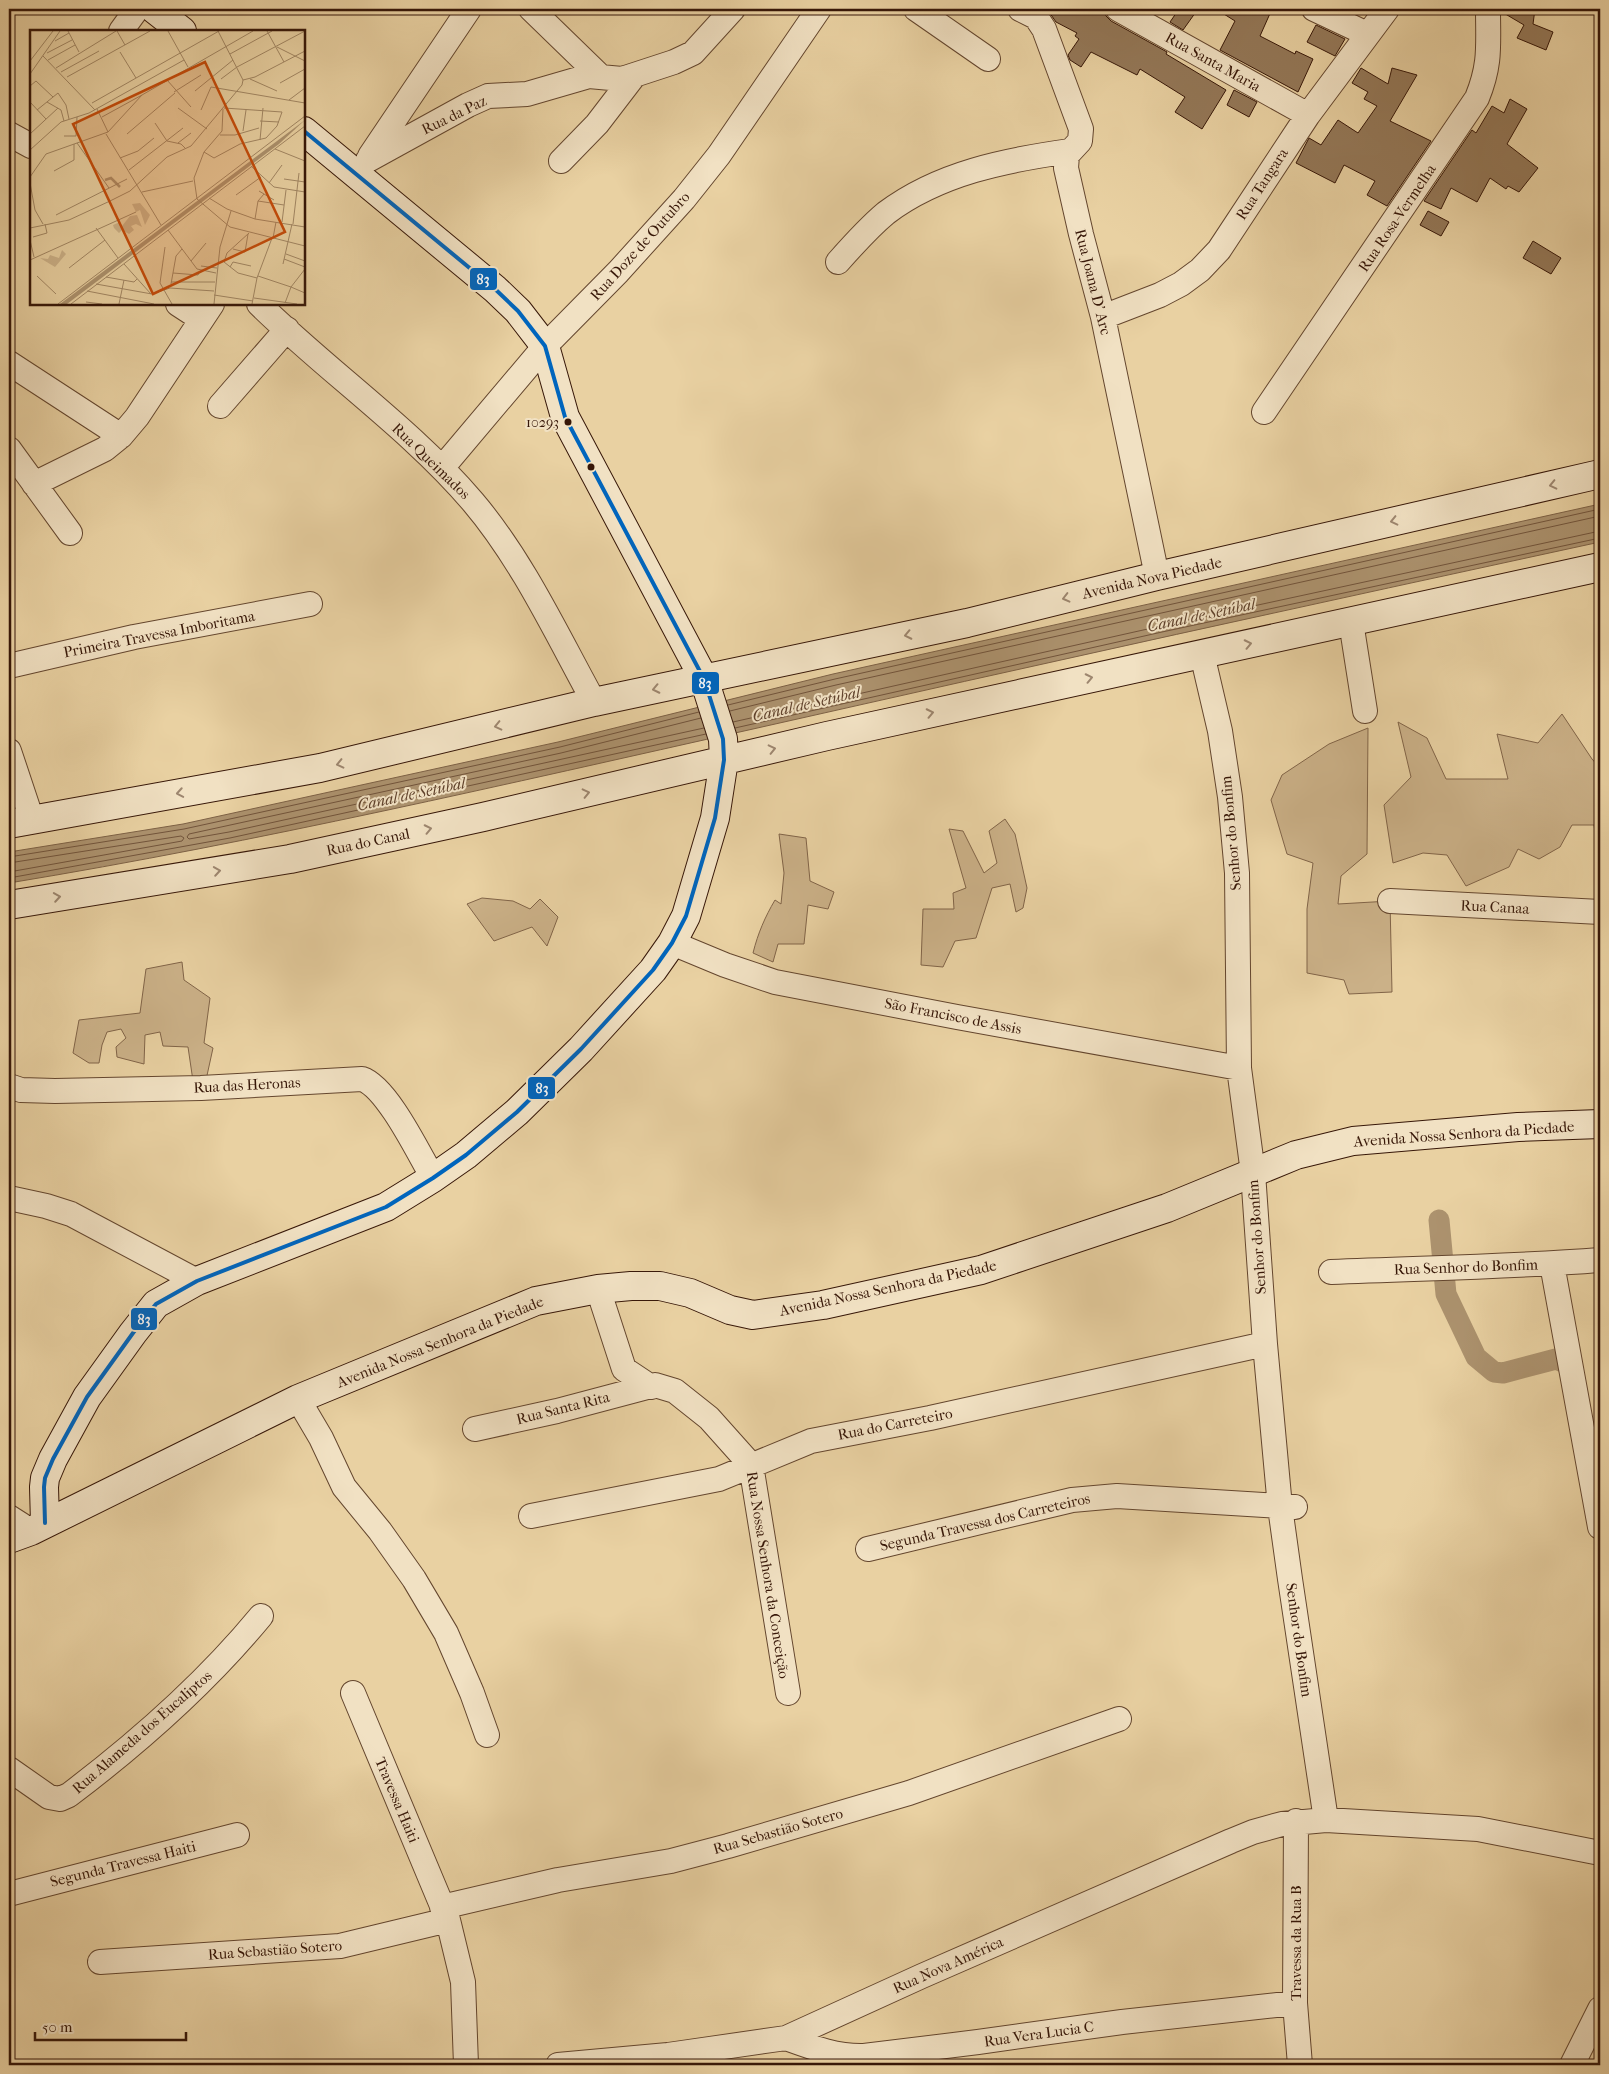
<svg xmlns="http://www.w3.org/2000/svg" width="1609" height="2074" font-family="'IM FELL French Canon',serif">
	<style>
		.green { fill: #cbb188; stroke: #816448 }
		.water { fill: #ac926e; stroke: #7d6145 }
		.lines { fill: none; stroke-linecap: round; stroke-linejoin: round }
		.shore { stroke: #72543b; stroke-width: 1 }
		.canal { stroke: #ac926e; stroke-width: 21 }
		.building { fill: #947858; stroke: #371708 }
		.street-casing { stroke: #64462e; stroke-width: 26 }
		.secondary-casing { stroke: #371708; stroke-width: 30 }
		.street { stroke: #f1e1c3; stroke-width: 24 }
		.secondary { stroke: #f1e1c3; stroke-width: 28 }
		.bus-1-casing { stroke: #f1e1c3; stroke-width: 8 }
		.bus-1 { stroke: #0065bd; stroke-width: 4 }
		.oneway { stroke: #9d866f }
		.bus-dot { fill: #371708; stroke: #f1e1c3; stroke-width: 2 }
		.labels { text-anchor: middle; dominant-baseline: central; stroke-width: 4; stroke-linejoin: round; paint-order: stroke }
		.bus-label { font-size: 14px; fill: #371708; stroke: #f1e1c3; text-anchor: end }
		.street-label { font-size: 15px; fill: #371708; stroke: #f1e1c3 }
		.water-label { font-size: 16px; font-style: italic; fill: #60422c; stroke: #f1e1c3 }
		.inset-river { fill: none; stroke: #ac926e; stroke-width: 2.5 }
		.inset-road { fill: none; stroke: #a28764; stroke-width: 1 }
		.view { fill: #c54c0b; fill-opacity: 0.15; stroke: #c54c0b; stroke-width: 2.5 }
		.inset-edge { fill: none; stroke: #371708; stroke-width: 2.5 }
		.line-badge { stroke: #f1e1c3; stroke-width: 2 }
		.badge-label { font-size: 14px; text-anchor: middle; font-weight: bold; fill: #fff }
	</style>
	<rect width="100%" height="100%" fill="#e9d1a2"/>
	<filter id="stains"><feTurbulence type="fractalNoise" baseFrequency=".004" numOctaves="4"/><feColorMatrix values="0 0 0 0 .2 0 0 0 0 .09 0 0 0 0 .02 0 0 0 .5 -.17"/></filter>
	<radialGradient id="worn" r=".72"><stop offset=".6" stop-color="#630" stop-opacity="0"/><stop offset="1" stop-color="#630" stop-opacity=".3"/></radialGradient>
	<path class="green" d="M 1562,714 L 1592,759 L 1600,768 L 1600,868 L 1594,825 L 1572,825 L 1560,847 L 1539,859 L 1518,849 L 1509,867 L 1466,886 L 1447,855 L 1423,853 L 1393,863 L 1384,805 L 1411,777 L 1398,722 L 1427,738 L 1446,779 L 1508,779 L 1497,734 L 1538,743 Z
		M 1368,728 L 1367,854 L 1341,876 L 1338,904 L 1390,901 L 1392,992 L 1349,994 L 1344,980 L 1307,973 L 1307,909 L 1313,863 L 1287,854 L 1271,800 L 1282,775 L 1329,744 Z
		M 1005,819 L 1015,834 L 1027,888 L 1023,908 L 1016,912 L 1010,884 L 992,888 L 976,938 L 955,941 L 943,967 L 921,965 L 923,909 L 954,909 L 953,893 L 966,888 L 949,829 L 963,831 L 984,873 L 997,863 L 989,831 Z
		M 779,834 L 806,838 L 810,881 L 834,892 L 828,909 L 808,905 L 804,944 L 778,944 L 773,962 L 753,953 C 758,933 765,917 775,900 L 781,904 L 784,873 Z
		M 482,898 L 513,901 L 530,909 L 540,899 L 558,917 L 547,946 L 532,927 L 494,941 L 467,904 Z
		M 182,962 L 184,980 L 210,998 L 204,1043 L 213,1048 L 206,1080 L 193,1081 L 188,1047 L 163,1046 L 160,1032 L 145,1035 L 144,1064 L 117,1057 L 116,1047 L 126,1038 L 121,1029 L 107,1032 L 102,1045 L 99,1063 L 89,1063 L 73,1053 L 79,1020 L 140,1013 L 146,969 Z"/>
	<path class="water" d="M 1600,504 L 1600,542 C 1318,603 1035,665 753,729 C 506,784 259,842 9,883 L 9,852 L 183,824 L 558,742 L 833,674 Z"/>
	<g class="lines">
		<path class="shore" d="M 728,705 L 835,679 L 1600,509
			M 730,711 L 836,685 L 1600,516
			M 701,718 L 561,753 L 189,834 L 187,837 L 189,839 L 229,832 L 704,728
			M 733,722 L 1161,626 L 1600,531
			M 735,728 L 1162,632 L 1600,538
			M 9,857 L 184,829 L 560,747 L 699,712
			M 9,863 L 181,836 L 184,838 L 182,841 L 9,872
			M 9,878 L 230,838 L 706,734"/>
		<path class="canal" d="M 1439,1220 L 1446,1294 L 1476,1357 L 1494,1372 L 1503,1373 L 1556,1359 L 1568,1364 L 1572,1380"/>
	</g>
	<path class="building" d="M 1047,9 L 1104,9 L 1106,16 L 1111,21 L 1167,52 L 1166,54 L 1226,90 L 1202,129 L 1175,112 L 1185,97 L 1140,69 L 1137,75 L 1091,52 L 1081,67 L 1070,60 L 1068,55 L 1079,39 L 1075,36 L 1077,33 L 1056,22 Z
		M 1179,9 L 1198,9 L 1183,30 L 1170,22 Z
		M 1216,9 L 1272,9 L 1260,36 L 1295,54 L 1296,51 L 1313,59 L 1298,92 L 1220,50 L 1235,21 Z
		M 1502,9 L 1535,9 L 1533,24 L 1553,32 L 1546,50 L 1517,38 L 1524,25 L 1502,12 Z
		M 1316,25 L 1345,39 L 1335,56 L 1307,42 Z
		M 1361,68 L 1388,84 L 1392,68 L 1417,75 L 1390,121 L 1431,141 L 1387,206 L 1367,195 L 1375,181 L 1344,165 L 1335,183 L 1296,163 L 1309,138 L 1321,145 L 1338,120 L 1358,133 L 1377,106 L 1364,99 L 1368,92 L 1352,83 Z
		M 1234,90 L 1257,102 L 1249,117 L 1227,105 Z
		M 1510,99 L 1527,109 L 1507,144 L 1538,168 L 1519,192 L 1508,186 L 1506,189 L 1490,178 L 1477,202 L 1451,188 L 1441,209 L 1424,201 L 1472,130 L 1476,133 L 1492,106 L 1504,113 Z
		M 1428,211 L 1449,222 L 1441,236 L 1420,225 Z
		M 1533,241 L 1561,258 L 1551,274 L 1523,258 Z"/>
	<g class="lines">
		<defs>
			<path id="street" d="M 531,9 L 600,76
				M 916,9 L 988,59
				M 1020,9 L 1036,17 L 1044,29 L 1081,129 L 1080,141 L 1067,155 L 1066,168 L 1081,234 L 1103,317 L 1157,576
				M 1118,9 L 1308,115
				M 1314,9 L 1367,34
				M 121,31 L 137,9
				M 9,134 L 31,146
				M 370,156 L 469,9
				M 368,160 L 468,105 L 488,96 L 527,94 L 589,76 L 622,79 L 674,62 L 693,53 L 733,9
				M 561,161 L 597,124 L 633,77
				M 838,262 C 853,245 868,228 886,213 C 939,173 1006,160 1070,151
				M 178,304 L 201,319
				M 259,304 C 327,371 411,429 473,502 C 523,561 557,635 594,702
				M 1103,317 L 1160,295 L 1181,284 L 1200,270 L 1219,250 L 1308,115 L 1387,9
				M 9,363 L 121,436
				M 220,406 L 287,329
				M 1264,412 L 1477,98 C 1491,64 1488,45 1488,9
				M 9,449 L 70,533
				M 442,468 L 545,346 L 618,272 L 684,199 L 719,155 L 819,9
				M 34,484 L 105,449 L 121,436 L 137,417 L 212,304
				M 1351,622 L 1365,711
				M 1202,654 L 1220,731 L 1230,797 L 1237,873 L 1239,1068 L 1253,1173 L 1265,1344 L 1280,1507 L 1290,1579 L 1326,1820
				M 9,666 L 134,637 L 310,604
				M 9,751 L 32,820
				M 1390,901 L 1600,912
				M 672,943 L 725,965 L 775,982 L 957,1017 L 1239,1068
				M 9,1086 L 21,1090 L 55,1091 L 201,1088 L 362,1079 C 387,1087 419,1154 433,1178
				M 9,1198 L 46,1206 L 71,1214 L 197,1281
				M 1552,1264 L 1600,1527
				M 1331,1272 C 1421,1268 1511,1267 1600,1260
				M 598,1289 L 624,1369 L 651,1387
				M 298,1399 L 321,1438 L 344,1487 L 380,1531 L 414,1579 L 446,1633 L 472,1693 L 487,1735
				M 475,1429 L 557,1411 L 655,1385 L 675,1391 L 709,1418 L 751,1465 L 788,1693
				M 531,1516 L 719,1479 L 811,1441 L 930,1418 L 1265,1344
				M 9,1517 L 31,1531
				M 868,1549 L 1072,1500 L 1117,1496 L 1295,1507
				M 353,1693 L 448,1920 L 463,1982 L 466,2065
				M 9,1769 L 49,1797 L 60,1799 L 69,1795 C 139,1742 205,1684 261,1616
				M 1296,1821 L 1295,2003 L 1300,2065
				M 9,1894 L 237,1835
				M 442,1907 L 558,1880 L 671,1861 L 728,1846 L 909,1793 L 1119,1719
				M 100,1962 L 340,1946 L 448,1920
				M 786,2038 C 811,2047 837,2057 864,2056 L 978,2042 L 1122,2022 L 1295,2003
				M 558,2065 L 668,2055 L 786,2038 L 922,1976 L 1231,1841 L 1253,1832 L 1282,1824 L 1326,1820 L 1478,1829 L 1600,1853
				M 1572,2065 L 1600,2009"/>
			<path id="secondary" d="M 154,9 L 182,31
				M 9,824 L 320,768 L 594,702 L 967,623 L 1157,576 L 1600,474
				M 9,905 L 290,859 L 483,817 L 827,736 L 1600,567
				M 45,1523 L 44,1487 L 45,1478 L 53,1459 L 87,1397 L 133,1333 L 156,1304 L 197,1281 L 386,1207 L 433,1178 L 466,1155 L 517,1112 L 581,1049 L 653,970 L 672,943 L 686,916 L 715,818 L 724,760 L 723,739 L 704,679 L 565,417 L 545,346 L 518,311 L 495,289 L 304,131
				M 9,1539 L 31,1531 L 298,1399 L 536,1301 L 598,1289 L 631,1286 L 660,1286 L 690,1293 L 730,1310 L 753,1315 L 823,1305 L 981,1270 L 1167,1208 L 1296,1155 L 1353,1141 L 1518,1127 L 1600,1124"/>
		</defs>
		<use href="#street" class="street-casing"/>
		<use href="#secondary" class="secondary-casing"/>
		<use href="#street" class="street"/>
		<use href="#secondary" class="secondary"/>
		<defs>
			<path id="bus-1" d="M 45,1523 L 44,1487 L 45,1478 L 53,1459 L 87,1397 L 133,1333 L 156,1304 L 197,1281 L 386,1207 L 433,1178 L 466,1155 L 517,1112 L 581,1049 L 653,970 L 672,943 L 686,916 L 715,818 L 724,760 L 723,739 L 704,679 L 565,417 L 545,346 L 518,311 L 495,289 L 304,131"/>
		</defs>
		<use href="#bus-1" class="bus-1-casing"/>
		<use href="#bus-1" class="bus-1"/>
	</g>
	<defs><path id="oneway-chevron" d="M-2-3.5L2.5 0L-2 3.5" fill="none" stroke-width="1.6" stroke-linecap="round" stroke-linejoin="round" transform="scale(1.25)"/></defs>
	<g class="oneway">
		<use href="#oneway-chevron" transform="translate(1553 485) rotate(167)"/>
		<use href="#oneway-chevron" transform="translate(1394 521) rotate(167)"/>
		<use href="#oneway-chevron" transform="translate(1066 598) rotate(166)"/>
		<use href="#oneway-chevron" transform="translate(908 635) rotate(168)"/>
		<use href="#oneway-chevron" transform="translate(1248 644) rotate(-12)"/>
		<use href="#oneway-chevron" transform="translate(1089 678) rotate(-12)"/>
		<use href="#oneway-chevron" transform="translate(656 689) rotate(168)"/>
		<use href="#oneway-chevron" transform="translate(930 713) rotate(-12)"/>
		<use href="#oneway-chevron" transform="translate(498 726) rotate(167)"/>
		<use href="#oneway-chevron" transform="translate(772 749) rotate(-13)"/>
		<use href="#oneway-chevron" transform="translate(340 764) rotate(167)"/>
		<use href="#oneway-chevron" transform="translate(180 793) rotate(170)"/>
		<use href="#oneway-chevron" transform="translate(586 793) rotate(-13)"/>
		<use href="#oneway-chevron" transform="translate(428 829) rotate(-12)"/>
		<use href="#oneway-chevron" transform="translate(217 871) rotate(-9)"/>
		<use href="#oneway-chevron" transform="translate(57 897) rotate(-9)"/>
	</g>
	<g class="bus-dot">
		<circle cx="568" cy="422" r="4.5"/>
		<circle cx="591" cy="467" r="4.5"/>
	</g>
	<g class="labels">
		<g class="bus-label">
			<text x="559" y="422">10293</text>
		</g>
		<g class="street-label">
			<text transform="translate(1213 62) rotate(29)">Rua Santa Maria</text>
			<text transform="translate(454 115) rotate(-26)">Rua da Paz</text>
			<text transform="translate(1262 184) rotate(-57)">Rua Tangara</text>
			<text transform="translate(1397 218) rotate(-56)">Rua Rosa-Vermelha</text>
			<text transform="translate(640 246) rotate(-48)">Rua Doze de Outubro</text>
			<text transform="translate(1093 282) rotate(76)">Rua Joana D' Arc</text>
			<text transform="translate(431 461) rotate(44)">Rua Queimados</text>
			<text transform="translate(1152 578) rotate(-13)">Avenida Nova Piedade</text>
			<text transform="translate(159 634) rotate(-11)">Primeira Travessa Imboritama</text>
			<text transform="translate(1231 833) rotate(-95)">Senhor do Bonfim</text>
			<text transform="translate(368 842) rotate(-12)">Rua do Canal</text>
			<text transform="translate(1495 907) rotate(3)">Rua Canaa</text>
			<text transform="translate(953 1016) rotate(11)">São Francisco de Assis</text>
			<text transform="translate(247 1085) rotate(-3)">Rua das Heronas</text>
			<text transform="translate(1464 1134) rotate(-4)">Avenida Nossa Senhora da Piedade</text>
			<text transform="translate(1257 1237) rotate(-94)">Senhor do Bonfim</text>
			<text transform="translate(1466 1267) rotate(-2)">Rua Senhor do Bonfim</text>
			<text transform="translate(888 1288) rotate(-12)">Avenida Nossa Senhora da Piedade</text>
			<text transform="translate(440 1342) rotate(-22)">Avenida Nossa Senhora da Piedade</text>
			<text transform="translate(563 1408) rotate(-14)">Rua Santa Rita</text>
			<text transform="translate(895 1424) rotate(-11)">Rua do Carreteiro</text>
			<text transform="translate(985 1522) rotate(-13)">Segunda Travessa dos Carreteiros</text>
			<text transform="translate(768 1575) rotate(81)">Rua Nossa Senhora da Conceição</text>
			<text transform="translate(1299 1640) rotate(82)">Senhor do Bonfim</text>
			<text transform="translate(142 1732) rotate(-41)">Rua Alameda dos Eucaliptos</text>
			<text transform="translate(397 1800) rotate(67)">Travessa Haiti</text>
			<text transform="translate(778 1831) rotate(-16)">Rua Sebastião Sotero</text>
			<text transform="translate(123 1864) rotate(-14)">Segunda Travessa Haiti</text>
			<text transform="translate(1296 1943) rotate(-90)">Travessa da Rua B</text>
			<text transform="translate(275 1950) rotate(-4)">Rua Sebastião Sotero</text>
			<text transform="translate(948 1965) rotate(-24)">Rua Nova América</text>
			<text transform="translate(1039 2034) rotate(-8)">Rua Vera Lucia C</text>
		</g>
		<g class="water-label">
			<text transform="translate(1201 615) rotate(-12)">Canal de Setúbal</text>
			<text transform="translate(806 704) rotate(-13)">Canal de Setúbal</text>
			<text transform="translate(411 794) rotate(-12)">Canal de Setúbal</text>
		</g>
	</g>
	<g transform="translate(30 30)">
		<rect width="275" height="275" fill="#e9d1a2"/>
		<path d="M 110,173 L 120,185 L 115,195 L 110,180 L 106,182 L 102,174 ZM 107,185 L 112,197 L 106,194 L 101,196 L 104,200 L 99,204 L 92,200 L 89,203 L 84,198 L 83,195 L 90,192 L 92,196 L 100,186 ZM 32,220 L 36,224 L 25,237 L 10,228 L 18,229 L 20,225 L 29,228 Z" fill="#cbb188"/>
		<path d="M 275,90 L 249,114 L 37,274 L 30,274 Z" fill="#ac926e"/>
		<path class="inset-river" d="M 75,150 L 81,148 L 90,157"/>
		<path class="inset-road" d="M 38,1 L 49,22M 87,1 L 95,15M 138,1 L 158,37M 237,1 L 254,32M 25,11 L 39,3M 247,17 L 275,31M 90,22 L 106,48M 17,23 L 42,10M 200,24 L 242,1M 13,26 L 65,80M 18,30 L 45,15M 0,31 L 23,1M 26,38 L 86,1M 31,42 L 69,21M 0,44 L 30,1M 37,47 L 120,1M 191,49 L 207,37 L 275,1M 220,49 L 247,61M 137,50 L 161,77M 213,50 L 225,47 L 275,21M 250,53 L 275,39M 0,56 L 6,51 L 23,67M 165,61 L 203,30M 144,62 L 171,45M 259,70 L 275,58M 0,72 L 16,89M 17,72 L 31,80 L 34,91M 62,73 L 189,1M 148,78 L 177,99M 67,79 L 78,102M 193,79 L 192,101 L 174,122 L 164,148 L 167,169 L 200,197 L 275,216M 7,80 L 28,63 L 36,75 L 39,89M 171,80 L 181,57 L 275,73M 72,87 L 112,65M 230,91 L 249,92M 125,93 L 137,111 L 151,114 L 156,119M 213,101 L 216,80M 0,104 L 28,78M 76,104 L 131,195M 97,104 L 145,63M 190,105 L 205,105 L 229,98M 34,106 L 46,106 L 47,87M 230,110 L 233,78M 47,113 L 79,158M 148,113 L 161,103M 245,119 L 275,131M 0,120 L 31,92 L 59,83 L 154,30M 174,122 L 184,128 L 210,114 L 236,108 L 247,96 L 252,82 L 194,78M 90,128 L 108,121 L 124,108M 221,136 L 244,157 L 275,162M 99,140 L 153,98M 24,141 L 44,130 L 44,114M 0,147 L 16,124 L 78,102 L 112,65 L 223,1M 254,149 L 275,152M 0,153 L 5,180 L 13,194M 239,153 L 252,135M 229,161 L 244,170M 112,162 L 163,151M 206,165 L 231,147M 179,168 L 197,179 L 225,189 L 275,197M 228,171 L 254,175M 26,185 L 97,149M 225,189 L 228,171 L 234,164M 252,192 L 256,160M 263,194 L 269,143M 0,198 L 39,190 L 80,171 L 100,161 L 137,127 L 161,116 L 212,55 L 213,50 L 188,1M 66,198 L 88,228M 138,200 L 167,239 L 186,243M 219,203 L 197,223 L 194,232 L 208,243 L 227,248M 3,207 L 17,203 L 15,194M 243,208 L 246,192M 0,210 L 4,227M 135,217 L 130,253 L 142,274M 203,219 L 215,222 L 218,204M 256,224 L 275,231M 254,229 L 275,237M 0,230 L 106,182M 161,231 L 176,213M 94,234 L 121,264M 253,234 L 262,194M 171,236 L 187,238M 200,237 L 203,232 L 221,236M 39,238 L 75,210M 143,243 L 168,245 L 170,241M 7,246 L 26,264M 228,246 L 261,257M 76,247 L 104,252 L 107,249M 141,252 L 185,252M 66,254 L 122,264 L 140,258 L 184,261M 141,254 L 146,226 L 152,219M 261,257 L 275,263M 57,261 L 124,274M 184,265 L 223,271M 224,268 L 267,274M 56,272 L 72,274M 255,273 L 261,257 L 275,239M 28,274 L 275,86M 41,274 L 275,96M 89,274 L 94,250M 184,274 L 190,217 L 201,181M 222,274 L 227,248 L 242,208"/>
		<path class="view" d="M 175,32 L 255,202 L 123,264 L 43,94 Z"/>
		<rect width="275" height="275" class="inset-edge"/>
	</g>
	<g class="line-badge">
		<rect x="469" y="267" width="29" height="24" rx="5" fill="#0065bd"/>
		<rect x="691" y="671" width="29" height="24" rx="5" fill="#0065bd"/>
		<rect x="527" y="1076" width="29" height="24" rx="5" fill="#0065bd"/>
		<rect x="130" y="1307" width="28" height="24" rx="5" fill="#0065bd"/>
	</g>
	<g class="badge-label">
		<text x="483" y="284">83</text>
		<text x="705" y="688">83</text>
		<text x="542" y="1093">83</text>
		<text x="144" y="1324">83</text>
	</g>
	<rect width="1609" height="2074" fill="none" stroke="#e9d1a2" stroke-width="30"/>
	<rect x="10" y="10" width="1589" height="2054" fill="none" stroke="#371708" stroke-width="2.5"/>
	<rect x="15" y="15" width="1579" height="2044" fill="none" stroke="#371708"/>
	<path d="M35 2032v8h151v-8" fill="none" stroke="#371708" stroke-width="2.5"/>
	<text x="42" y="2032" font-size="15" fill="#371708" stroke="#f1e1c3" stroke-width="4" paint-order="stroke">50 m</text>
	<rect width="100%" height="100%" filter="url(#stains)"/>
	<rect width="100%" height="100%" fill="url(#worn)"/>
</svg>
